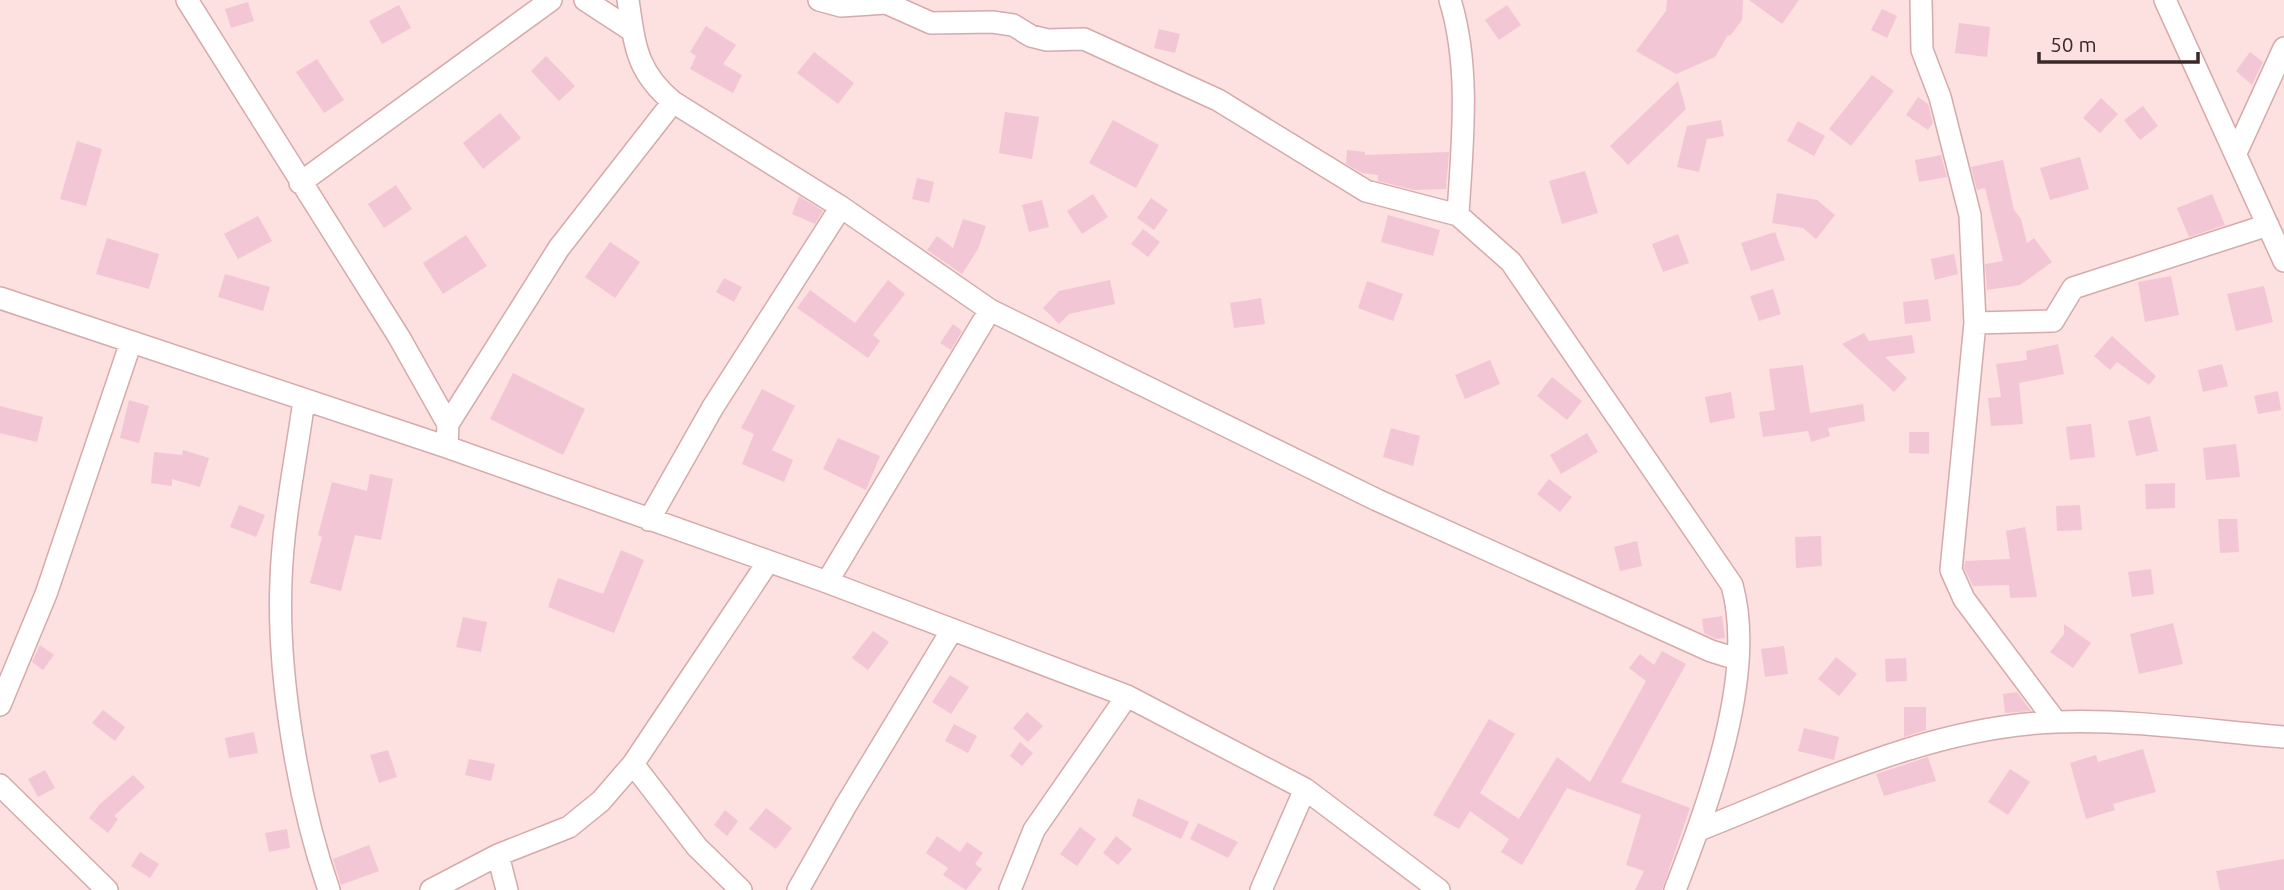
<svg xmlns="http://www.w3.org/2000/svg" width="2284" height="890" font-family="Ubuntu,sans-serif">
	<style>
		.building { fill: #f2c6d4 }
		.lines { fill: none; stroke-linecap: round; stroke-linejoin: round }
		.minor-casing { stroke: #d6aaaa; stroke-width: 24 }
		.minor { stroke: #fff; stroke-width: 21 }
	</style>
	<rect width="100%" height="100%" fill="#fde0e0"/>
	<path class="building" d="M 1667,0 L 1743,0 L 1742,20 L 1730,36 L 1728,35 L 1715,57 L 1676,74 L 1636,51 L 1666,11 Z
		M 1749,0 L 1799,0 L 1782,24 Z
		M 248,2 L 254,21 L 231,28 L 225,9 Z
		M 399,5 L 411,28 L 382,44 L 369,21 Z
		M 1507,5 L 1521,25 L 1499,40 L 1485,20 Z
		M 1882,9 L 1897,16 L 1887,38 L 1871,30 Z
		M 1959,23 L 1990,27 L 1987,57 L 1955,53 Z
		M 706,26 L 736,45 L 723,64 L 742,75 L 733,93 L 690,69 L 696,56 L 690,52 Z
		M 1159,29 L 1180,34 L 1175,53 L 1154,48 Z
		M 814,52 L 854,83 L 838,104 L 797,73 Z
		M 2250,52 L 2263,62 L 2252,85 L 2236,71 Z
		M 546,56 L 575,86 L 559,101 L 531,71 Z
		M 317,59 L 344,100 L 324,113 L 296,72 Z
		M 1872,75 L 1894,91 L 1851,146 L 1829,129 Z
		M 1678,81 L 1686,109 L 1628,165 L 1610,146 Z
		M 1918,97 L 1928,104 L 1933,123 L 1928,130 L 1906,115 Z
		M 2101,98 L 2118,114 L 2100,133 L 2083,118 Z
		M 2143,106 L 2158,126 L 2140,140 L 2124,120 Z
		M 1005,112 L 1039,117 L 1032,159 L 999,153 Z
		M 500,113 L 521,138 L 483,169 L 463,143 Z
		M 1113,120 L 1159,145 L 1136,188 L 1089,163 Z
		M 1721,120 L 1724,136 L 1707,139 L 1699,172 L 1677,167 L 1687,126 Z
		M 1798,121 L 1825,136 L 1814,156 L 1787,141 Z
		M 77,141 L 102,149 L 86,206 L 60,199 Z
		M 1347,150 L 1365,152 L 1365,155 L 1449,152 L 1446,189 L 1414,190 L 1378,181 L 1378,175 L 1362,173 L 1346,164 Z
		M 1941,155 L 1947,177 L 1919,182 L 1915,160 Z
		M 2080,157 L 2089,189 L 2050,200 L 2040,168 Z
		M 2003,160 L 2014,210 L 2021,219 L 2027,243 L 2034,238 L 2052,262 L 2020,285 L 1987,290 L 1985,264 L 2003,261 L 1985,188 L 1977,190 L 1971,167 Z
		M 1585,171 L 1598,213 L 1562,224 L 1549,181 Z
		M 917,178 L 934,182 L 929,203 L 912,199 Z
		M 396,185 L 412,209 L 384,228 L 368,204 Z
		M 1777,193 L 1817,200 L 1835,215 L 1816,239 L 1803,228 L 1772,223 Z
		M 1093,194 L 1108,217 L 1082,234 L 1067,211 Z
		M 2212,194 L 2225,225 L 2189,237 L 2177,208 Z
		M 799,196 L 823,211 L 815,224 L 792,214 Z
		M 1151,198 L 1168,210 L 1154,230 L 1137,218 Z
		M 1042,200 L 1049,227 L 1029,232 L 1022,205 Z
		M 1388,215 L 1440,230 L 1433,256 L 1381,242 Z
		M 258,216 L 272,241 L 238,259 L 224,234 Z
		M 963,219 L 986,226 L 978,249 L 962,274 L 927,250 L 937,236 L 953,248 Z
		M 1143,229 L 1160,242 L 1148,257 L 1131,244 Z
		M 1775,232 L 1785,260 L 1751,271 L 1741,243 Z
		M 1678,234 L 1689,263 L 1663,272 L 1652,244 Z
		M 466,235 L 487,266 L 443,294 L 423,263 Z
		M 107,238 L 159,254 L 149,289 L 96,274 Z
		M 610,242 L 640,262 L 615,298 L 585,277 Z
		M 1954,254 L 1958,274 L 1935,280 L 1931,259 Z
		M 225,274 L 270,287 L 263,311 L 218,297 Z
		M 2171,276 L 2179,315 L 2145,322 L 2138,282 Z
		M 724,278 L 742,287 L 734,302 L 716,292 Z
		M 888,280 L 905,294 L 873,335 L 880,341 L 868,358 L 797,308 L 810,290 L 855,323 Z
		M 1110,280 L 1115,304 L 1069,314 L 1059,324 L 1043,308 L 1059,291 Z
		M 1367,281 L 1403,294 L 1393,321 L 1358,308 Z
		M 2264,286 L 2273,322 L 2236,331 L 2227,294 Z
		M 1773,289 L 1781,314 L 1759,321 L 1750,296 Z
		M 1261,298 L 1265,324 L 1234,328 L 1230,303 Z
		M 1928,299 L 1931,321 L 1905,324 L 1903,302 Z
		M 953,324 L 962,331 L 951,350 L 940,343 Z
		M 1864,333 L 1869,341 L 1912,335 L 1915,353 L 1885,357 L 1907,378 L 1894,392 L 1842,344 Z
		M 2112,336 L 2156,376 L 2149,385 L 2117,362 L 2110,370 L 2094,356 Z
		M 2058,344 L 2064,374 L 2019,383 L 2023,424 L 1991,426 L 1988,398 L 2001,397 L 1996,364 L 2027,360 L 2026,351 Z
		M 1490,360 L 1500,384 L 1465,399 L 1455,375 Z
		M 2222,364 L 2228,386 L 2203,392 L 2198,370 Z
		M 1803,365 L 1810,413 L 1863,404 L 1865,421 L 1828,428 L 1830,436 L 1811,442 L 1808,431 L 1763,437 L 1759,412 L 1775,410 L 1769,369 Z
		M 513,373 L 585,409 L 563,455 L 490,419 Z
		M 1552,377 L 1582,401 L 1567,420 L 1537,396 Z
		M 762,389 L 795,406 L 772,450 L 793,460 L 784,482 L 742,464 L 754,434 L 741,428 Z
		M 2278,391 L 2281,410 L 2258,414 L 2254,396 Z
		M 1731,392 L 1735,418 L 1710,423 L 1705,397 Z
		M 129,400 L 149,406 L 139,443 L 120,438 Z
		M 0,406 L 43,417 L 37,442 L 0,433 Z
		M 2150,416 L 2158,451 L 2136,456 L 2128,421 Z
		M 2091,424 L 2095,457 L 2070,460 L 2066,427 Z
		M 1391,428 L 1420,436 L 1413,466 L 1383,457 Z
		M 1909,432 L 1929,432 L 1929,454 L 1909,453 Z
		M 1587,433 L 1598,452 L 1561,474 L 1550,455 Z
		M 838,438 L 880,456 L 866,490 L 823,469 Z
		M 2236,444 L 2240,477 L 2206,480 L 2203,448 Z
		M 183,450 L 209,458 L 200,487 L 172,479 L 172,486 L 151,483 L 154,452 L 182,455 Z
		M 370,474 L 393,479 L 381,540 L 355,535 L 341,591 L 310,583 L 322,537 L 318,535 L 332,482 L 367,491 Z
		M 1549,479 L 1572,497 L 1560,512 L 1537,494 Z
		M 2175,483 L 2175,508 L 2146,509 L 2145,484 Z
		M 239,505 L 265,515 L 256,537 L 230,527 Z
		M 2080,505 L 2082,530 L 2057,531 L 2056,506 Z
		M 2218,519 L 2237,519 L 2239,552 L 2220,553 Z
		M 2025,527 L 2037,597 L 2010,598 L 2009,585 L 1973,586 L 1964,568 L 1965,561 L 2010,559 L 2006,531 Z
		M 1821,536 L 1822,566 L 1796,568 L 1795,537 Z
		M 1637,541 L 1642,566 L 1620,571 L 1614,547 Z
		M 621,550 L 644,560 L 614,633 L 548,607 L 558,578 L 603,594 Z
		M 2151,569 L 2154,594 L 2132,597 L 2128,572 Z
		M 1722,616 L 1725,638 L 1716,639 L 1704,633 L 1702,619 Z
		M 463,617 L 487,622 L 481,652 L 456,647 Z
		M 2173,623 L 2183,664 L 2139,674 L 2130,634 Z
		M 2064,624 L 2091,643 L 2073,668 L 2050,652 L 2064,634 Z
		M 873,631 L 889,642 L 868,670 L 852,658 Z
		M 40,645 L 54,655 L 43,670 L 32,662 Z
		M 1784,646 L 1788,674 L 1765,677 L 1761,649 Z
		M 1662,651 L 1686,664 L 1621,782 L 1690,808 L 1662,890 L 1635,890 L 1644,871 L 1626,865 L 1641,815 L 1567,788 L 1522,865 L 1501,852 L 1509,839 L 1470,811 L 1459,829 L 1433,815 L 1489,719 L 1515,734 L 1480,793 L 1519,819 L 1557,757 L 1590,782 L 1646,681 L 1629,668 L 1640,654 L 1654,665 Z
		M 1836,657 L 1857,674 L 1839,696 L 1818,679 Z
		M 1906,658 L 1907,681 L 1886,682 L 1885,659 Z
		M 950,675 L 969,687 L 951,714 L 932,702 Z
		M 2017,692 L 2031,711 L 2005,713 L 2003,694 Z
		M 1904,707 L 1926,707 L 1926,730 L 1904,737 Z
		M 103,710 L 125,727 L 115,741 L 92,723 Z
		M 1027,712 L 1043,726 L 1028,742 L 1013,728 Z
		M 954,724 L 977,736 L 968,753 L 945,741 Z
		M 1804,728 L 1839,737 L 1834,760 L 1798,751 Z
		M 254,732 L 258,753 L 229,758 L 225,738 Z
		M 1020,742 L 1033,753 L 1022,766 L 1010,756 Z
		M 2143,749 L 2156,792 L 2113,804 L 2115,810 L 2086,819 L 2070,763 L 2096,755 L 2098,762 Z
		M 388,750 L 397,777 L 379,783 L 370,755 Z
		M 1928,757 L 1936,781 L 1884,796 L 1876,774 Z
		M 469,759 L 495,764 L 491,781 L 465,775 Z
		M 2010,769 L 2030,782 L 2008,815 L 1988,802 Z
		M 45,770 L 55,788 L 38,797 L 28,779 Z
		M 133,775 L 145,787 L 114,816 L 118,819 L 108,833 L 89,818 L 99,805 Z
		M 1138,798 L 1189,822 L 1181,839 L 1132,816 Z
		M 766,808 L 792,828 L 776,849 L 749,829 Z
		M 725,810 L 738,821 L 727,836 L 714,825 Z
		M 1198,823 L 1238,842 L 1228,858 L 1190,839 Z
		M 1080,827 L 1096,839 L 1077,866 L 1060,854 Z
		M 287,829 L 290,848 L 269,852 L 265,833 Z
		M 937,836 L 960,852 L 967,842 L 983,853 L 975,864 L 982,869 L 966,890 L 943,875 L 948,868 L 926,853 Z
		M 1116,836 L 1132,849 L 1118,865 L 1103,853 Z
		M 369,845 L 379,871 L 341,885 L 333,859 Z
		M 140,852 L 159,864 L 150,878 L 131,866 Z
		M 2284,859 L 2284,890 L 2220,890 L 2216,871 Z"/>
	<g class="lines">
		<defs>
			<path id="minor" d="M 187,0 L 399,337 L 448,424 L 447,447
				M 585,0 L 631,30
				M 628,0 C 635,46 636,71 673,102 L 841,207 L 990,310 L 1377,500 L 1711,651 L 1737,659
				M 819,0 L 841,6 L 886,3 L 931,23 L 992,22 L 1013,25 L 1031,36 L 1047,40 L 1084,39 L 1218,100 L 1366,191 L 1458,215 L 1511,262 L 1732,585 C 1757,675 1708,805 1675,890
				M 1450,0 C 1471,68 1462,145 1458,215
				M 1921,0 L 1922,50 L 1940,97 L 1970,215 L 1975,323 L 1951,570 L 1964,599 L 2056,722
				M 2165,0 L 2284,261
				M 2236,153 L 2284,48
				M 300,183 L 551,0
				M 0,298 L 447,447 L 827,582 L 1127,696 L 1305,789 L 1439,890
				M 1975,323 L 2053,321 L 2073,288 L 2268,225
				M 304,400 C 296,459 283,520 281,580 C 277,674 298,801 329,890
				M 448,424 L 559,248 L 673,102
				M 649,520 L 713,407 L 841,207
				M 827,582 L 990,310
				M 0,705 L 46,594 L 131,342
				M 633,764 L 697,847 L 741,890
				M 0,785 L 107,890
				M 1699,830 C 1813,785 1931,726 2057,722 C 2132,719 2209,731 2284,737
				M 498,855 L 507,890
				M 431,890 L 498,855 L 569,827 L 601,801 L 633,764 L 768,562
				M 798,890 L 846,805 L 952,630
				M 1010,890 L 1034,830 L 1127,696
				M 1261,890 L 1305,789"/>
		</defs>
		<use href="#minor" class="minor-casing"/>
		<use href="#minor" class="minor"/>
	</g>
	<path d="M2039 52v10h159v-10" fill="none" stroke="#3b292a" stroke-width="3.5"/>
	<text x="2050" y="52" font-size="21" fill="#3b292a" stroke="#fde0e0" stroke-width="5" paint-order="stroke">50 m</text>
</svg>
